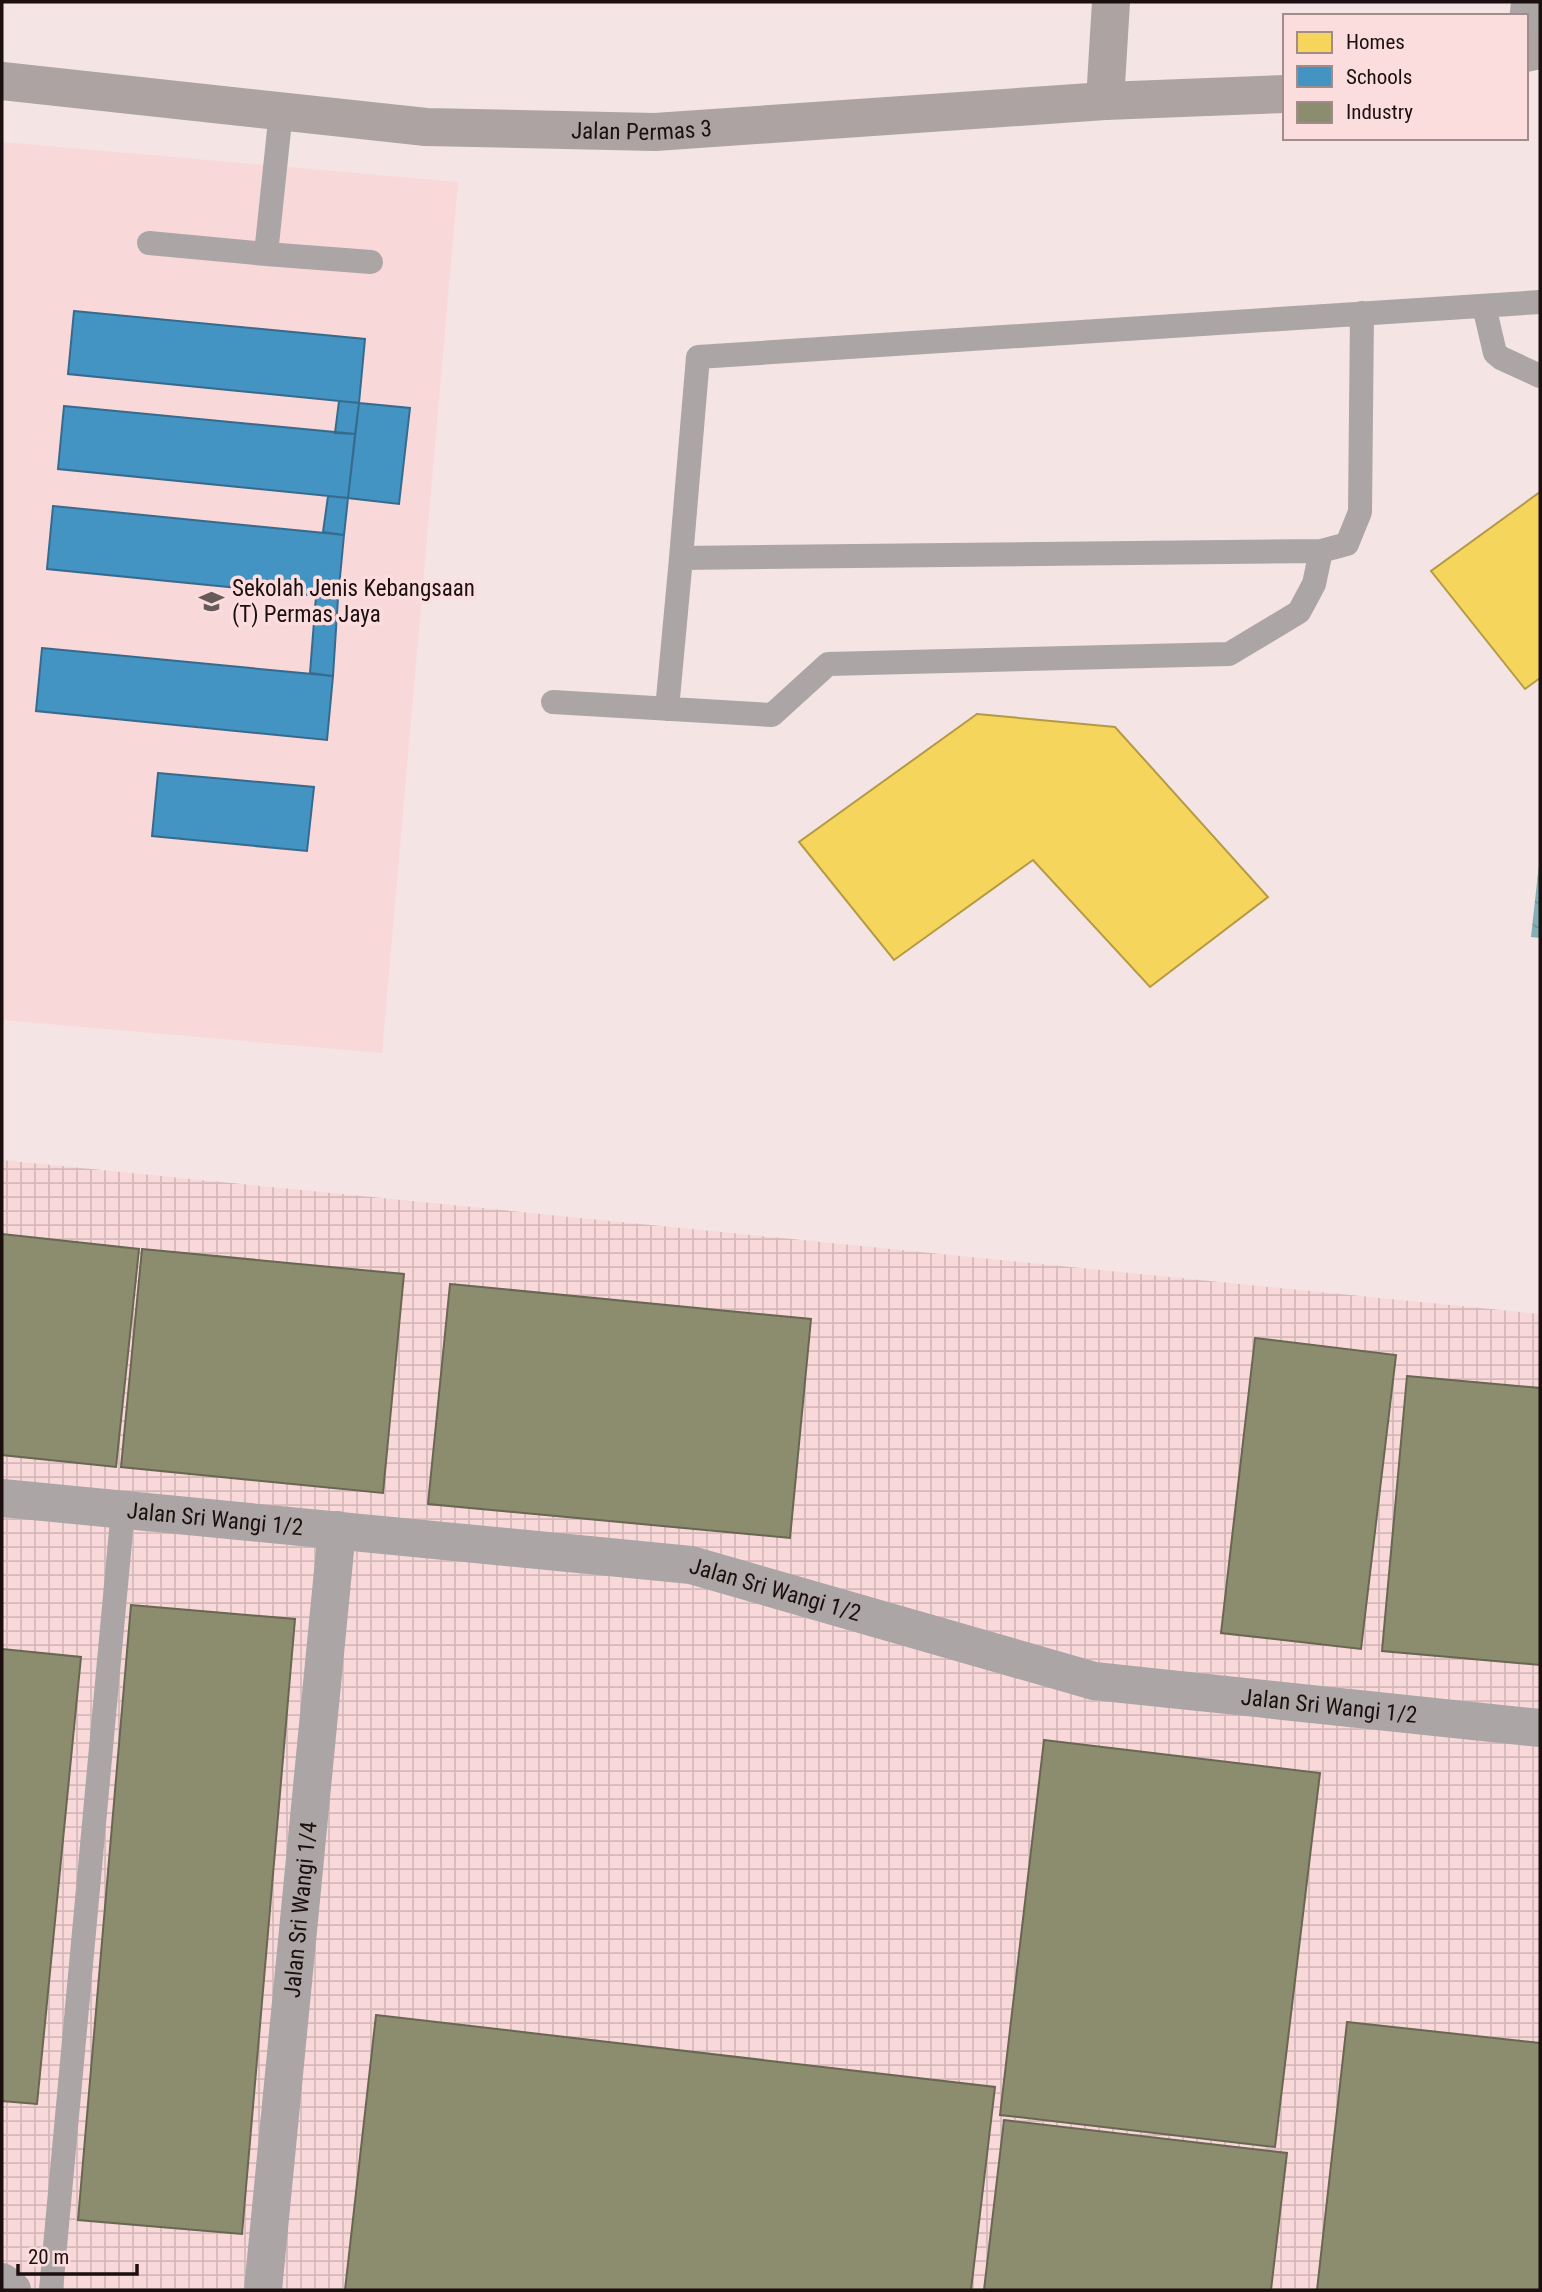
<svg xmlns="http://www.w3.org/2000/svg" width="1542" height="2292" font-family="'Roboto Condensed',sans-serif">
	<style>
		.built { fill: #f9d8da }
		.industrial { fill: url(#industrial-grid) }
		.water { fill: url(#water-ripples) }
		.homes { fill: #f6d55c; stroke: #b49a45; stroke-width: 2 }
		.schools { fill: #4393c3; stroke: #376b8d; stroke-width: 2 }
		.industry { fill: #8c8c6e; stroke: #6a6652; stroke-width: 2 }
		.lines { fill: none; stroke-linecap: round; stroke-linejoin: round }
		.lane { stroke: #aca5a5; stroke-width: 24 }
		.street { stroke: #aca5a5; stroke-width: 38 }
		.secondary { stroke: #ada3a3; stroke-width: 38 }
		.labels { text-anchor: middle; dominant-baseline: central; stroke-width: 7; stroke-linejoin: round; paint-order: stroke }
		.street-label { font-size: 23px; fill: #1b0f0f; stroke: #fbddde }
		.poi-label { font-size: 23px; fill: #1b0f0f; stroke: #fbddde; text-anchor: start }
	</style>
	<defs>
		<pattern id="industrial-grid" width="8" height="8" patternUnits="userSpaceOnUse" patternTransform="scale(1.75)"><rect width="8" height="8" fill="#f9d8da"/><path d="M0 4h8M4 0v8" fill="none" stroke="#d5b8ba"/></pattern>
		<pattern id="water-ripples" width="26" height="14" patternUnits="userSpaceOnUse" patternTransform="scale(1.75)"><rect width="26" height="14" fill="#82b0b6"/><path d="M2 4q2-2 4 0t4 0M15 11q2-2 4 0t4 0" fill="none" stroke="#70969b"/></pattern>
	</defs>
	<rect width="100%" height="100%" fill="#f4e4e4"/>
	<path class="built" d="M 2,142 L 458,182 L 382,1053 L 2,1020 Z"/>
	<path class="industrial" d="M 2,1160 L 1540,1314 L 1540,2290 L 2,2290 Z"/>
	<path class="water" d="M 1540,855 L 1540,938 L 1531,937 Z"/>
	<path class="homes" d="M 1540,492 L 1540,678 L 1525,689 L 1431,571 Z
		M 977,714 L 1115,727 L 1268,897 L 1150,987 L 1033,860 L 894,960 L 799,842 Z"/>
	<path class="schools" d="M 74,311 L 365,339 L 359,403 L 68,374 Z
		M 339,401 L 359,403 L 355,434 L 335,433 Z
		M 359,403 L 410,408 L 399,504 L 348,498 Z
		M 64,406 L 355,434 L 348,498 L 58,469 Z
		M 328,496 L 348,498 L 344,535 L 323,532 Z
		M 53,506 L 344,535 L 338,598 L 47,569 Z
		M 316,596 L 338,598 L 333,676 L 310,673 Z
		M 42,648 L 333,676 L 327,740 L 36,711 Z
		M 158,773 L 314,787 L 307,851 L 152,836 Z"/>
	<path class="industry" d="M 2,1234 L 139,1249 L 116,1467 L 2,1455 Z
		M 142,1249 L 404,1274 L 383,1493 L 121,1467 Z
		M 450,1284 L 811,1319 L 790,1538 L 428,1504 Z
		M 1255,1338 L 1396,1355 L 1361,1649 L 1221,1633 Z
		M 1407,1376 L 1540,1388 L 1540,1665 L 1382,1651 Z
		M 131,1605 L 295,1619 L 242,2234 L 78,2220 Z
		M 2,1649 L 81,1657 L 37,2104 L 2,2101 Z
		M 1044,1740 L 1320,1773 L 1275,2147 L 1000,2115 Z
		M 376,2015 L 995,2087 L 971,2290 L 345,2290 Z
		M 1347,2022 L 1540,2043 L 1540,2290 L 1317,2290 Z
		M 1004,2120 L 1287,2153 L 1271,2290 L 984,2290 Z"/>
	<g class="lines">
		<path class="lane" d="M 281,111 L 266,254 L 371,262
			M 149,243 L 266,254
			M 1484,306 L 1495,353 L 1501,358 L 1540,376
			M 1362,313 L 1360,512 L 1347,544 L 1321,551 L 681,558 L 698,357 C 979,339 1260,321 1540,302
			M 553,702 L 772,715 L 828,664 L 1229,654 L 1299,612 L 1314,584 L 1321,551
			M 667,709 L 681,558
			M 51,2290 L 123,1509"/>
		<g class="street">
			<path d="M 1526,43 L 1530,2"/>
			<path id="s1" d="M 2,1498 L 691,1565 L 1094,1681 L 1540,1728"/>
			<path d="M 2,2282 L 12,2290"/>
			<path id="s2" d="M 263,2290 L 337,1530"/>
		</g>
		<g class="secondary">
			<path d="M 1526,53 L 1540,50"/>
			<path id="s3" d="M 2,81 L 426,127 L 655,132 L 1105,101 L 1285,94"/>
			<path d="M 1105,101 L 1111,2"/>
		</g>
	</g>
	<defs>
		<symbol id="school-bare" viewBox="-9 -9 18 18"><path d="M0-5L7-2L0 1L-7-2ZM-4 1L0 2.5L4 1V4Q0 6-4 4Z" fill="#675a5a" stroke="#fbddde" stroke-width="2.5" paint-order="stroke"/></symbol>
	</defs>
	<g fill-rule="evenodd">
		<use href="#school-bare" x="194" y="584" width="35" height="35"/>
	</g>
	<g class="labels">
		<g class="street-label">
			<text stroke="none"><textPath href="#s3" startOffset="642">Jalan Permas 3</textPath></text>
			<text stroke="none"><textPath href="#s1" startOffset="214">Jalan Sri Wangi 1/2</textPath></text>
			<text stroke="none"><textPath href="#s1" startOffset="780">Jalan Sri Wangi 1/2</textPath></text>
			<text stroke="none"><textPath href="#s1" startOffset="1348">Jalan Sri Wangi 1/2</textPath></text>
			<text stroke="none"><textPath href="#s2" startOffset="382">Jalan Sri Wangi 1/4</textPath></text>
		</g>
		<g class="poi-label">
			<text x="232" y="588">Sekolah Jenis Kebangsaan<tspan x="232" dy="26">(T) Permas Jaya</tspan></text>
		</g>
	</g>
	<rect width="1542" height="2292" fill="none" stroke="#1b0f0f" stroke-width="7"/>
	<rect x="1283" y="14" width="245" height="126" fill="#fbddde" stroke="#a18b8b" stroke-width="2"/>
	<rect x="1297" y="32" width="35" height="21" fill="#f6d55c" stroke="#a18b8b" stroke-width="2"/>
	<text x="1346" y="49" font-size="21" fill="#1b0f0f">Homes</text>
	<rect x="1297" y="66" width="35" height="21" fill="#4393c3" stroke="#a18b8b" stroke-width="2"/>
	<text x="1346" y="84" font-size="21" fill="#1b0f0f">Schools</text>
	<rect x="1297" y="102" width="35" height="21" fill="#8c8c6e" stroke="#a18b8b" stroke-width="2"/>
	<text x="1346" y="119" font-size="21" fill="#1b0f0f">Industry</text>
	<path d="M18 2264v10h119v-10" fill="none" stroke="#1b0f0f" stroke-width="3.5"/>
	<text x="28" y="2264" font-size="21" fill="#1b0f0f" stroke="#fbddde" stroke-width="5" paint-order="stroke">20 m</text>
</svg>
